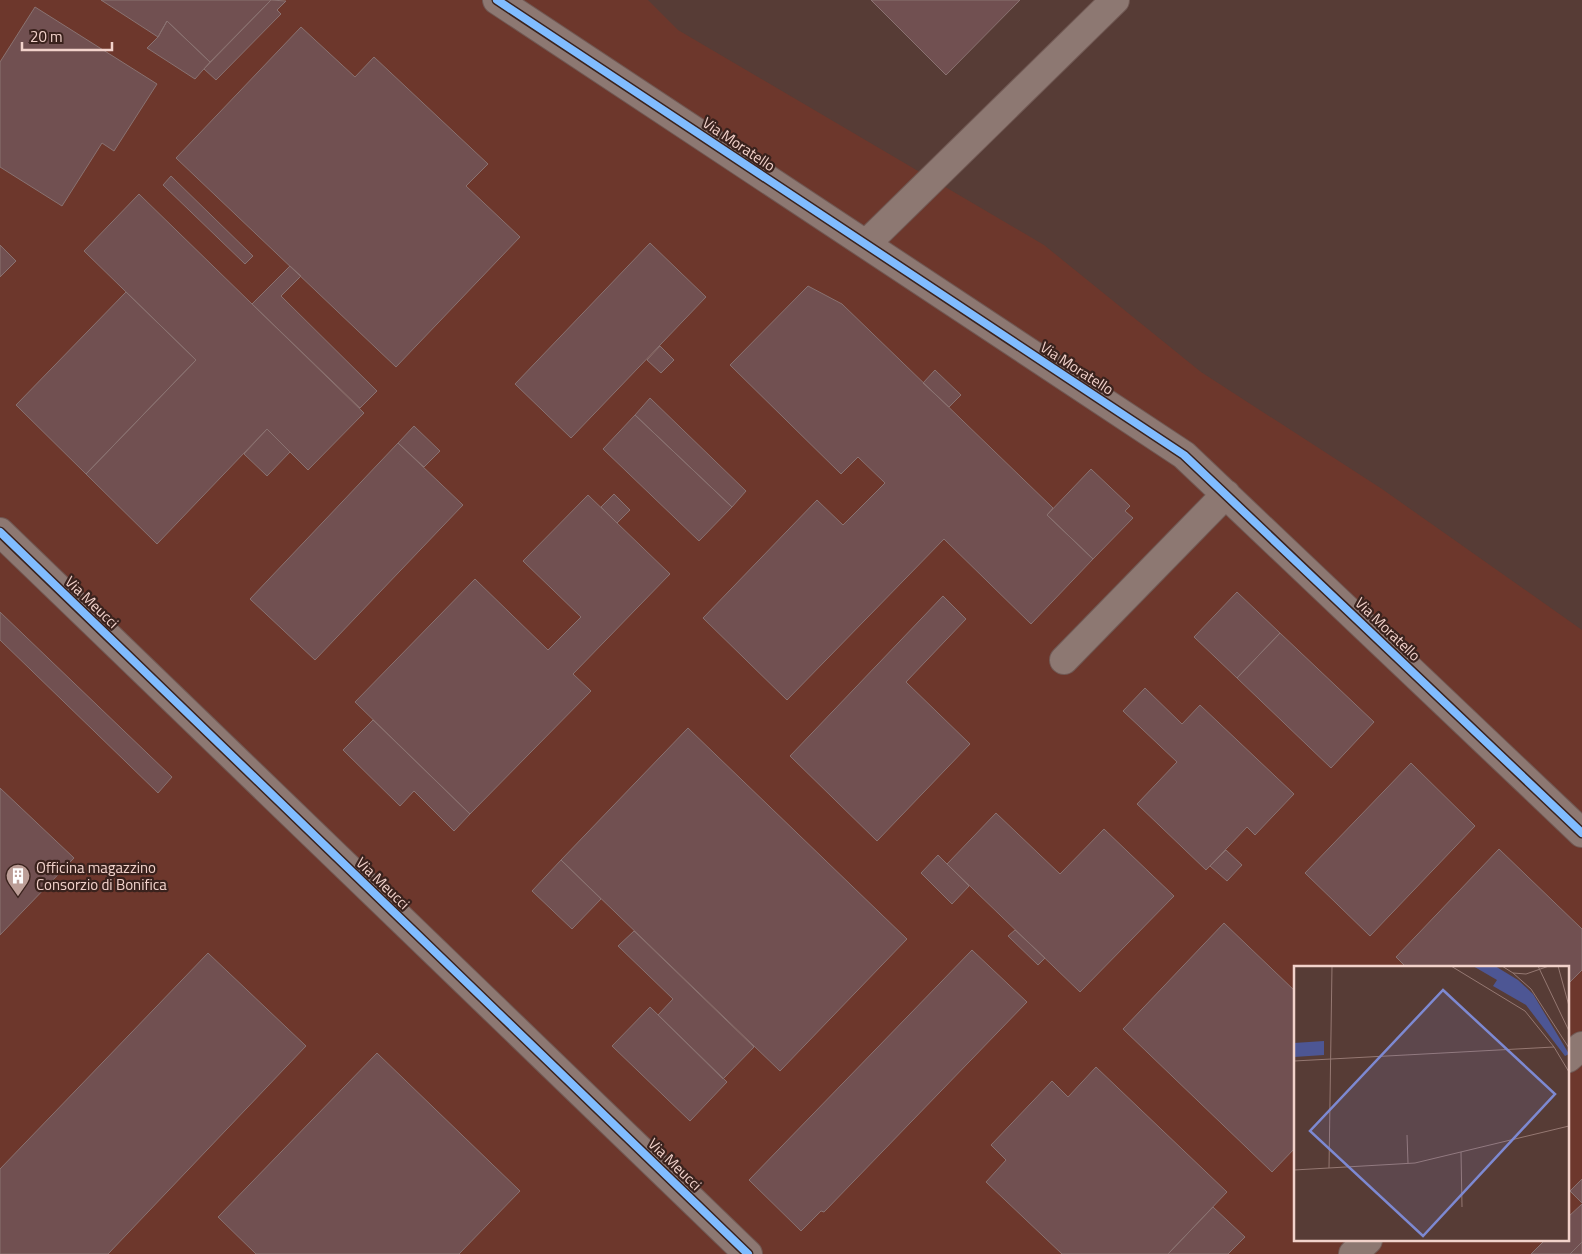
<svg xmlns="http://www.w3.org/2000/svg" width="1582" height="1254" font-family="'Titillium Web',sans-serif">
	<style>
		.built { fill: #6d372c; fill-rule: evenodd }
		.building { fill: #715051; stroke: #8a7271 }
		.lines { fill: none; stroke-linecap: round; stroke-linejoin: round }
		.minor-casing { stroke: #715954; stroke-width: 30 }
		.minor { stroke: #8d7872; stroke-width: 28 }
		.cycleway-casing { stroke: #3a221d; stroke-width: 11 }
		.cycleway { stroke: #80bcff; stroke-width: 8 }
		.labels { text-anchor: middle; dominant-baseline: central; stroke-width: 4.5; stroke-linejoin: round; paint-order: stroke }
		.street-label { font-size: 15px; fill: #f2d2cb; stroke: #3a221d }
		.poi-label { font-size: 15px; fill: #f2d2cb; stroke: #3a221d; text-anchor: start }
		.inset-road { fill: none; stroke: #957872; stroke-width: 1 }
		.view { fill: #7d89d2; fill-opacity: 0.15; stroke: #7d89d2; stroke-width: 2.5 }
		.inset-edge { fill: none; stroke: #f2d2cb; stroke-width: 2.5 }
	</style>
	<rect width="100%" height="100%" fill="#573c36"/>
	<path class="built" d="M 0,0 L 648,0 L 678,30 L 1044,245 L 1201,372 L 1382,489 L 1582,630 L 1582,1254 L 0,1254 ZM 1296,968 L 1568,968 L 1568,1240 L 1296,1240 Z"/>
	<path class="building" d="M 101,0 L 271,0 L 210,62 L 167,21 L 158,37 Z
		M 271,0 L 286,1 L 277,10 L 281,14 L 216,80 L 204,69 Z
		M 871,0 L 1020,0 L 946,75 Z
		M 35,7 L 157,84 L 114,151 L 102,143 L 62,206 L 0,167 L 0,62 Z
		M 167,21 L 210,62 L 195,79 L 147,48 L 158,37 Z
		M 301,27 L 355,77 L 374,57 L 488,164 L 466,186 L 520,237 L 396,367 L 176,158 Z
		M 171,176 L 253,256 L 245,264 L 163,185 Z
		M 139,194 L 364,413 L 308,470 L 267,429 L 157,544 L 86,474 L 196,360 L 84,251 Z
		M 650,243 L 706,297 L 571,438 L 515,384 Z
		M 0,245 L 16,261 L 0,277 Z
		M 290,266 L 301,276 L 281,296 L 377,391 L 360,408 L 252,304 Z
		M 808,286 L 842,304 L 1053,508 L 1047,515 L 1093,559 L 1031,624 L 944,539 L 787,700 L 703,618 L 817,500 L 843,525 L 885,483 L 858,457 L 841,474 L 730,365 Z
		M 126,292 L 196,360 L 86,474 L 16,405 Z
		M 660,346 L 674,360 L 661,373 L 647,360 Z
		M 935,370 L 961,395 L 949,407 L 923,383 Z
		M 650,398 L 746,491 L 732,507 L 635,415 Z
		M 635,415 L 732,507 L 699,541 L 603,449 Z
		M 414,426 L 440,451 L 424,467 L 398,443 Z
		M 267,429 L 290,452 L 267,476 L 244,454 Z
		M 398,443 L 463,505 L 315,660 L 250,599 Z
		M 1091,469 L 1130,506 L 1125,511 L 1133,518 L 1093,559 L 1047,515 Z
		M 614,494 L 630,510 L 617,523 L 601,507 Z
		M 588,495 L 670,574 L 573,674 L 591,691 L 470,814 L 355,702 L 475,579 L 548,650 L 581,617 L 523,561 Z
		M 1237,592 L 1280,633 L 1237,678 L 1194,637 Z
		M 943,596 L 966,619 L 906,682 L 970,744 L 877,841 L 790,756 Z
		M 0,612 L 172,777 L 158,793 L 0,640 Z
		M 1280,633 L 1374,722 L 1331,768 L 1237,678 Z
		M 1145,688 L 1182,724 L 1200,705 L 1294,794 L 1255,835 L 1247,827 L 1206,870 L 1137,804 L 1177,762 L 1123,711 Z
		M 373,720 L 470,814 L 454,831 L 414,791 L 400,806 L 343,750 Z
		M 688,728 L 907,939 L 780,1071 L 561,860 Z
		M 1411,763 L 1475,826 L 1370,936 L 1305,873 Z
		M 0,788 L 74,858 L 0,935 Z
		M 996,813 L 1060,874 L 1104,829 L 1174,896 L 1080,992 L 947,864 Z
		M 1499,849 L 1582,929 L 1582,970 L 1568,984 L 1568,968 L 1407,968 L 1396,957 Z
		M 1226,850 L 1242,865 L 1227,881 L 1210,866 Z
		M 938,855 L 969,886 L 952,904 L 921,873 Z
		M 561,860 L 601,899 L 572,929 L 532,891 Z
		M 1224,923 L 1296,992 L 1296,1147 L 1272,1172 L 1123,1029 Z
		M 1015,930 L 1045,958 L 1038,965 L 1008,936 Z
		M 634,931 L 754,1047 L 723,1079 L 658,1015 L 673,999 L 618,946 Z
		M 972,950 L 1027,1002 L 824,1212 L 821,1211 L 801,1231 L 749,1180 Z
		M 208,953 L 306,1046 L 108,1254 L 0,1254 L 0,1169 Z
		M 650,1007 L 727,1082 L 690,1121 L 612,1046 Z
		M 377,1053 L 520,1191 L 459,1254 L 256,1254 L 218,1217 Z
		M 1096,1067 L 1227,1192 L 1168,1254 L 1062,1254 L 986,1182 L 1006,1160 L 991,1145 L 1052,1081 L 1068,1097 Z
		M 1582,1179 L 1582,1203 L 1570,1191 Z
		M 1582,1204 L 1582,1242 L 1570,1254 L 1531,1254 L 1545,1240 L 1568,1240 L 1568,1217 Z
		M 1213,1207 L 1245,1237 L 1228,1254 L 1168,1254 Z
		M 1582,1242 L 1582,1254 L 1570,1254 Z"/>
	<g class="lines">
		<defs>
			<path id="minor" d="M 497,0 L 1184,455 L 1582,833
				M 866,244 L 1115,0
				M 0,532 L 748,1254
				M 1064,660 L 1226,494
				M 1568,1058 L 1582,1046
				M 1353,1254 L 1368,1240"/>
		</defs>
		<use href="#minor" class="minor-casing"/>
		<use href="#minor" class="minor"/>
		<defs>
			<path id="cycleway" d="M 497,0 L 1184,455 L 1582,833
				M 0,532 L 748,1254"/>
		</defs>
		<use href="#cycleway" class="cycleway-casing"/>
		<use href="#cycleway" class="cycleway"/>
	</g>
	<defs>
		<symbol id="building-pin" viewBox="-11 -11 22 30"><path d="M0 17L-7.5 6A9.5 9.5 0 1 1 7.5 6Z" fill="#bc9e97" stroke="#3a221d"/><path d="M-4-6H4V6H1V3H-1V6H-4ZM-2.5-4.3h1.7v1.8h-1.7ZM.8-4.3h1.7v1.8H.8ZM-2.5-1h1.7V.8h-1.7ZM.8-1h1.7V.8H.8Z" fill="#fff"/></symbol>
	</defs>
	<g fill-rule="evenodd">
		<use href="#building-pin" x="4" y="862" width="28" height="38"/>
	</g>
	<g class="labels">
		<g class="street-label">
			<text transform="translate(739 144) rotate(34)">Via Moratello</text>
			<text transform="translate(1077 368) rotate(33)">Via Moratello</text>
			<text transform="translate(92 602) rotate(44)">Via Meucci</text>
			<text transform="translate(1388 629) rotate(44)">Via Moratello</text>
			<text transform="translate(383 883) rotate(44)">Via Meucci</text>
			<text transform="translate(675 1164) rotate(44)">Via Meucci</text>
		</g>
		<g class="poi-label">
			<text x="36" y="867">Officina magazzino<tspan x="36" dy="17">Consorzio di Bonifica</tspan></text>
		</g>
	</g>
	<g transform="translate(1294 966)">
		<rect width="275" height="275" fill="#573c36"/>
		<path d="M 179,0 L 201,0 L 224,14 L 239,28 L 275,88 L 271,90 L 232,39 L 199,20 L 203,14 ZM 30,75 L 30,89 L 0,91 L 0,77 Z" fill="#4d5694"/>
		<path class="inset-road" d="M 157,0 L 231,45 L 260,81 L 275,106M 208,0 L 219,7 L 232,8 L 255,0M 244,0 L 275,65M 264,0 L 275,40M 219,7 L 237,23 L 275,82M 0,95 L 260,81M 113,169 L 114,197M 167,186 L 168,241M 35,202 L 38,0M 0,204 L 121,197 L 275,160"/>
		<path class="view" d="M 149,24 L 261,128 L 129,270 L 16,165 Z"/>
		<rect width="275" height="275" class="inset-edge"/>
	</g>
	<path d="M22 42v8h90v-8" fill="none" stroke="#f2d2cb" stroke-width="2.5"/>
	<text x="30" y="42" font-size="15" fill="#f2d2cb" stroke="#3a221d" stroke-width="4" paint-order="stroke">20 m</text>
</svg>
